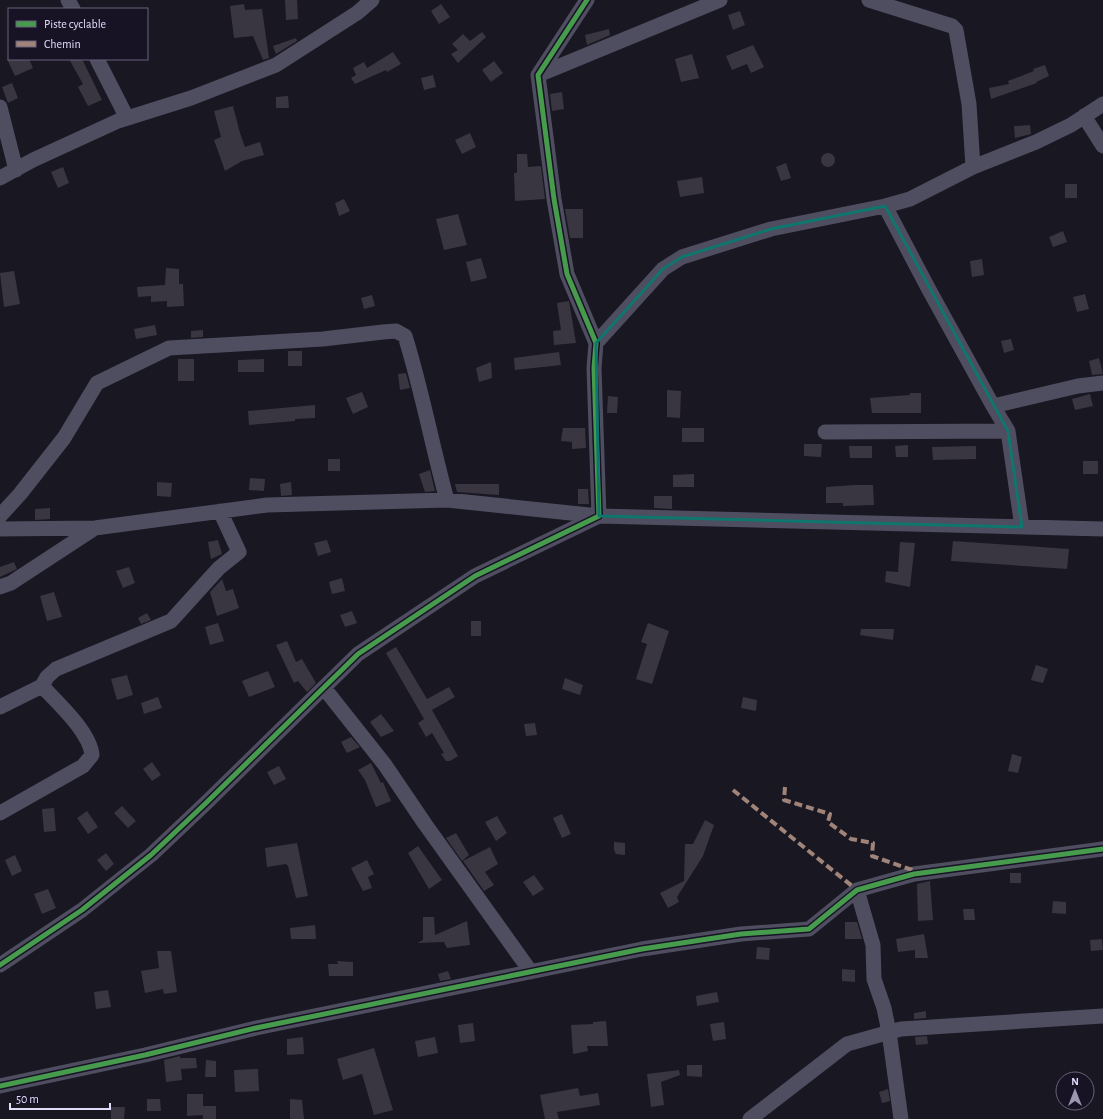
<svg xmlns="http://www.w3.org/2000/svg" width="1103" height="1119" font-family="'Alegreya Sans',sans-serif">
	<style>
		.building { fill: #393642 }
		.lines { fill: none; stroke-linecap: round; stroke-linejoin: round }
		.street { stroke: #4f4d60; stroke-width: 15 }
		.quiet { stroke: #a18479; stroke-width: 4; stroke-dasharray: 8 4; stroke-linecap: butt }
		.cycleway-casing { stroke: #171325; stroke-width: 8 }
		.cycleway { stroke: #469c4c; stroke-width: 5 }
		.marked { fill: none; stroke: #0f766e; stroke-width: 3; stroke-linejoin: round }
	</style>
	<rect width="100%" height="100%" fill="#191721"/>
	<path class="building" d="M 285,0 L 297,0 L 298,19 L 286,20 Z
		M 244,4 L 245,10 L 262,9 L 269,58 L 263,60 L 253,36 L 234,38 L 230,6 Z
		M 441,4 L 450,17 L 439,24 L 431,11 Z
		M 740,11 L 745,25 L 733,30 L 728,15 Z
		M 609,29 L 610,35 L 587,45 L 585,35 Z
		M 482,32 L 486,37 L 458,63 L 451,54 L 458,50 L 452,44 L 463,34 L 470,41 Z
		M 296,38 L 297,41 L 276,54 L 273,46 Z
		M 753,45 L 764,67 L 751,73 L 747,64 L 732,70 L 726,56 Z
		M 393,52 L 401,64 L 387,72 L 386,70 L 355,84 L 351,78 L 356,75 L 353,68 L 364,62 L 367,68 Z
		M 692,54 L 699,78 L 681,82 L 675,59 Z
		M 7,59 L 29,59 L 33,68 L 15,76 Z
		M 69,59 L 82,59 L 102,100 L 88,106 L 78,87 L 83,84 Z
		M 494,61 L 503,73 L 491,82 L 482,70 Z
		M 1045,65 L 1049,76 L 1036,82 L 1037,83 L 991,99 L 989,88 L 1009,84 L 1008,81 L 1034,71 L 1033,69 Z
		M 433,75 L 436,87 L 424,90 L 421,78 Z
		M 12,83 L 18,98 L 8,103 L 2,87 Z
		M 562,92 L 564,109 L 552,111 L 550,94 Z
		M 288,96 L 289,108 L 276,108 L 276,97 Z
		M 233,106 L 240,133 L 245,147 L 260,142 L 264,155 L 242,161 L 225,171 L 214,140 L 221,137 L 214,111 Z
		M 1030,125 L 1031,134 L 1015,138 L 1014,126 Z
		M 470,133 L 476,147 L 462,154 L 455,140 Z
		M821 160a7 7 0 1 1 14 0a7 7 0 1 1-14 0Z
		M 517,154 L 527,154 L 528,167 L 541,166 L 545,199 L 515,201 L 514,173 L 517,173 Z
		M 786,163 L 791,178 L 781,181 L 776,167 Z
		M 63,167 L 69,183 L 58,188 L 51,172 Z
		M 702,177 L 704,193 L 680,197 L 677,181 Z
		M 1065,184 L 1077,184 L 1077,198 L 1065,198 Z
		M 344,199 L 350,211 L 339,216 L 335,203 Z
		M 565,209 L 583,209 L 583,238 L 570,238 Z
		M 458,214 L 467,245 L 444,250 L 436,219 Z
		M 1063,231 L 1067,242 L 1053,247 L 1049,237 Z
		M 481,258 L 487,278 L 471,282 L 466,262 Z
		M 982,259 L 984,275 L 972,277 L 970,261 Z
		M 166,268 L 179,269 L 179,284 L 183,284 L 184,306 L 167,307 L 167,301 L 151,302 L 151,296 L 138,297 L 137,287 L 165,285 Z
		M 14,271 L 20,304 L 4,307 L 0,273 Z
		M 1085,294 L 1089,309 L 1077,312 L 1073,297 Z
		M 372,295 L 375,306 L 364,309 L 361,298 Z
		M 569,301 L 576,343 L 554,345 L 553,331 L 561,330 L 557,303 Z
		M 155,325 L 157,335 L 136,339 L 134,329 Z
		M 203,330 L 203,337 L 191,338 L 191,331 Z
		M 1011,339 L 1014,350 L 1004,353 L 1001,341 Z
		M 288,351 L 302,351 L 302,366 L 288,366 Z
		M 559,352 L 561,365 L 515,370 L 514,358 Z
		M 1099,358 L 1103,374 L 1092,375 L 1089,361 Z
		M 178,359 L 194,359 L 194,381 L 178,381 Z
		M 264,359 L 264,372 L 238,372 L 238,360 Z
		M 491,362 L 492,378 L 479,382 L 476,368 Z
		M 406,373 L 410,388 L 400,390 L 398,374 Z
		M 667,390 L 681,391 L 680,418 L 667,417 Z
		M 362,392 L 368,407 L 353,414 L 346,398 Z
		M 910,393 L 921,393 L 921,413 L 872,413 L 870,398 L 910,395 Z
		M 1090,394 L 1093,406 L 1075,410 L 1072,399 Z
		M 608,396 L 618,397 L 617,413 L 607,413 Z
		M 315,405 L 315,418 L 295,419 L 295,421 L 249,425 L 248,411 Z
		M 563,428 L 585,428 L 586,448 L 572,449 L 572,442 L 561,441 Z
		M 682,428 L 704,428 L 704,442 L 682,442 Z
		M 804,444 L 822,444 L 821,457 L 804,456 Z
		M 908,445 L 908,457 L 896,457 L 895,446 Z
		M 849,446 L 872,446 L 872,458 L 850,458 Z
		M 976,446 L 976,459 L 933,460 L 932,447 Z
		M 328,459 L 340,459 L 340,471 L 328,471 Z
		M 1083,461 L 1098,461 L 1098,474 L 1083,474 Z
		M 430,470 L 435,491 L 425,492 L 419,474 Z
		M 694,474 L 694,487 L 673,487 L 673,475 Z
		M 250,478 L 265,479 L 264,491 L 249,490 Z
		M 157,482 L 172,483 L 171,497 L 157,496 Z
		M 291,482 L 292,495 L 281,496 L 280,484 Z
		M 455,484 L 499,484 L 499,495 L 457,492 Z
		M 854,485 L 873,485 L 874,505 L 843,506 L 843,503 L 826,503 L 826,487 Z
		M 578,489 L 588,489 L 589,504 L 578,504 Z
		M 654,496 L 672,496 L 672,509 L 654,508 Z
		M 50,508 L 50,519 L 35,520 L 35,509 Z
		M 218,540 L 222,554 L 211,559 L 208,542 Z
		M 327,540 L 331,552 L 318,556 L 314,543 Z
		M 953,541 L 1069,549 L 1067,569 L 951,561 Z
		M 900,542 L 915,543 L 910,587 L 885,582 L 886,571 L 898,572 Z
		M 14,562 L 17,569 L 0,577 L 0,567 Z
		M 129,567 L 135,583 L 123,588 L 116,571 Z
		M 342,578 L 345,591 L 332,594 L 329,582 Z
		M 222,579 L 226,591 L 233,589 L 239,608 L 217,616 L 210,592 Z
		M 54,592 L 62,617 L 47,621 L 40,596 Z
		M 352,611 L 357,623 L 345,627 L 340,615 Z
		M 147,613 L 151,620 L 141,624 L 138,618 Z
		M 471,621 L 481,621 L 481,636 L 471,636 Z
		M 218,623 L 224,641 L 210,645 L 205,627 Z
		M 648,623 L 669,631 L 652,684 L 636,679 L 647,644 L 641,642 Z
		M 861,629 L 894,629 L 893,640 L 860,635 Z
		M 287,641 L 296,662 L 302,659 L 316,683 L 307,692 L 298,681 L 294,683 L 276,645 Z
		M 396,647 L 427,699 L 449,687 L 455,697 L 432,710 L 458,756 L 450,761 L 446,761 L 441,754 L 444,753 L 432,733 L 426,737 L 418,723 L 424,719 L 386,653 Z
		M 1036,665 L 1048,669 L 1043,683 L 1031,680 Z
		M 268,671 L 275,687 L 249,697 L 242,681 Z
		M 127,675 L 133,695 L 117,700 L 111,679 Z
		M 565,678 L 583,685 L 580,695 L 562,689 Z
		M 158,697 L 162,708 L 144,714 L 141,703 Z
		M 743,697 L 757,700 L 756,711 L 741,708 Z
		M 381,714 L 394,731 L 381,737 L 370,722 Z
		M 535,723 L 537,735 L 526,736 L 524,724 Z
		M 351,737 L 360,747 L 347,753 L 341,742 Z
		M 1012,754 L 1022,757 L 1018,773 L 1008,771 Z
		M 152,762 L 161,775 L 152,781 L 143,769 Z
		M 371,763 L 381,783 L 383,782 L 391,801 L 376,807 L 365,780 L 358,770 Z
		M 279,766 L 286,779 L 274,785 L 267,772 Z
		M 122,806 L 136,821 L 128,828 L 114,813 Z
		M 54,808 L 56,831 L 44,832 L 42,809 Z
		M 87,811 L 98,827 L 88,834 L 77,818 Z
		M 562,814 L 571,834 L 562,838 L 553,818 Z
		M 497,816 L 507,833 L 496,841 L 485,822 Z
		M 705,820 L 714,825 L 703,856 L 677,897 L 679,902 L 668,908 L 660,893 L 684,881 L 685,844 L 693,844 Z
		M 456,833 L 469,855 L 462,861 L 446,838 Z
		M 614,842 L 625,843 L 625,855 L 616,854 L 614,850 Z
		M 297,843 L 308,896 L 296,898 L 288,866 L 286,864 L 267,867 L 265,848 Z
		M 418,846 L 442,880 L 429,889 L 408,853 Z
		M 490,847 L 498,864 L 485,872 L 494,885 L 484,891 L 463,861 Z
		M 106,853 L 114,864 L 106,871 L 97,860 Z
		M 15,855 L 22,871 L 12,876 L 5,860 Z
		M 367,860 L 374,874 L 368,877 L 372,888 L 363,891 L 351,868 Z
		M 1010,873 L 1021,873 L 1021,883 L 1010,883 Z
		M 534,875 L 544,889 L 533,896 L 523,882 Z
		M 930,881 L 933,920 L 918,921 L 917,884 Z
		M 48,889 L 56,908 L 42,914 L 34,894 Z
		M 1053,901 L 1066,902 L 1066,914 L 1052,913 Z
		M 963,909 L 974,909 L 975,920 L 964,920 Z
		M 423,917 L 434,917 L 435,935 L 467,921 L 470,945 L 447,948 L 444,942 L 417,943 L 423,940 Z
		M 845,922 L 857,922 L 862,939 L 845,939 Z
		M 315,925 L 316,939 L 291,939 L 290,928 Z
		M 924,934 L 928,958 L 915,958 L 915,950 L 898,952 L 896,939 Z
		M 1102,939 L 1103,950 L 1091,951 L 1090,940 Z
		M 757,947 L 770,948 L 769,960 L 756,959 Z
		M 157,951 L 171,951 L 177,992 L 164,994 L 163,989 L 145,993 L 141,971 L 159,968 Z
		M 337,961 L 353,962 L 353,976 L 329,976 L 328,964 L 338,964 Z
		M 842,969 L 855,970 L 855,982 L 842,981 Z
		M 448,971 L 451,979 L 440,981 L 438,974 Z
		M 108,990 L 111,1007 L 96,1009 L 94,992 Z
		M 717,992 L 719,1002 L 697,1006 L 696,996 Z
		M 926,1011 L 926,1018 L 914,1019 L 914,1013 Z
		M 606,1021 L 608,1046 L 587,1046 L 588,1051 L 573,1054 L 571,1025 L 593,1024 L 593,1022 Z
		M 724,1022 L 726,1039 L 713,1041 L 710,1024 Z
		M 473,1023 L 475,1041 L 460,1043 L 458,1025 Z
		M 927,1036 L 928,1044 L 916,1045 L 915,1037 Z
		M 303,1037 L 304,1054 L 287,1055 L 287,1039 Z
		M 435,1037 L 438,1053 L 418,1057 L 415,1041 Z
		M 374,1048 L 393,1110 L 374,1115 L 362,1074 L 343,1080 L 337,1059 Z
		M 180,1056 L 180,1058 L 196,1058 L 197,1068 L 181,1069 L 182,1080 L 166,1082 L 164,1060 Z
		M 206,1060 L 216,1061 L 216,1077 L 205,1077 Z
		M 687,1065 L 702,1065 L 702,1077 L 687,1076 Z
		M 258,1069 L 259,1091 L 235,1092 L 234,1070 Z
		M 679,1070 L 680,1075 L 661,1082 L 664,1105 L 651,1107 L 647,1074 Z
		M 578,1088 L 580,1096 L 598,1093 L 600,1105 L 557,1112 L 559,1119 L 545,1119 L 540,1095 Z
		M 888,1089 L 890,1101 L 882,1103 L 879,1092 Z
		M 187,1094 L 203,1094 L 203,1115 L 187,1116 Z
		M 147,1099 L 160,1099 L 161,1111 L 147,1111 Z
		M 290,1099 L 302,1100 L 304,1119 L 290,1119 Z
		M 203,1106 L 216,1106 L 216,1119 L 203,1119 Z
		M 111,1107 L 125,1107 L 124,1119 L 111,1119 Z"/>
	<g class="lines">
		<path class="street" d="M 68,0 L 73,9
			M 869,0 L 952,26 L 956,30 L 969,104 L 973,167
			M 97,59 L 127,118
			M 538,75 L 720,0
			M 0,107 L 16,170
			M 1084,116 L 1103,146
			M 0,178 L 33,160 L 118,121 L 191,98 L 276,65 L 357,13 L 372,0
			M 885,206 L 927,286 L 993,406 L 1008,431 L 1022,527
			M 596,343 L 663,269 L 682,257 L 771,229 L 885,206 L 910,199 L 973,167 L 1036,142 L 1071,125 L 1103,104
			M 993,406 L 1078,386 L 1103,383
			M 825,432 L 1008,431
			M 0,516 L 20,494 L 64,438 L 97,383 L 169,348 L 323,339 L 383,332 L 396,331 L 405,336 C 422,390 432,446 447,500
			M 0,529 L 95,528 L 267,505 L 447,500 L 599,516 L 1103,529
			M 0,587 L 11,583 L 95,528
			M 324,688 L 385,765 L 425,824 L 531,972
			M 0,707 L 42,686 L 47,677 L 56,669 L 171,621 L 219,568 L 239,552 L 220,511
			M 0,813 L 83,766 L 92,755 C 90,732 58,703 42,686
			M 857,890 L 873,945 L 874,979 L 884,1008 L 889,1032 L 901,1119
			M 0,965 L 82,910 L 151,855 L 207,802 L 358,654 L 475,576 L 599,516 L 594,368 L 596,343 L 567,274 L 554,199 L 538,75 L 587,0
			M 0,1086 L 145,1055 L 256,1028 L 642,949 L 741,934 L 809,929 L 857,890 L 914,874 L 1103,849
			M 750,1119 L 847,1044 L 901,1029 L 1103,1016"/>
		<path class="quiet" d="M 785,787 L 784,800 L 830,814 L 828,822 L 851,839 L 873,843 L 872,856 L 918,872
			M 733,790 L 857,890"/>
		<defs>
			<path id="cycleway" d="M 0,965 L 82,910 L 151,855 L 207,802 L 358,654 L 475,576 L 599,516 L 594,368 L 596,343 L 567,274 L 554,199 L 538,75 L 587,0
				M 0,1086 L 145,1055 L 256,1028 L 642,949 L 741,934 L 809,929 L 857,890 L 914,874 L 1103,849"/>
		</defs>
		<use href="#cycleway" class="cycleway-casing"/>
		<use href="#cycleway" class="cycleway"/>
	</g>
	<path class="marked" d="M 885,206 L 1008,431 L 1022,527 L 599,516 L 596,343 L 663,269 L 682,257 L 771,229 Z"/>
	<rect x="8" y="8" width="140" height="52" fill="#171325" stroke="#68637a"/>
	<rect x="16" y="21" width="20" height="6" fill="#469c4c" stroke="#68637a"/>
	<text x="44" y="28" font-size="12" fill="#e1dcfa">Piste cyclable</text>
	<rect x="16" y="41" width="20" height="6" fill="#a18479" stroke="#68637a"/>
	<text x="44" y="48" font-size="12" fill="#e1dcfa">Chemin</text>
	<g transform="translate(1075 1091)"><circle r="19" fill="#171325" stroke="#68637a"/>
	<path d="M0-3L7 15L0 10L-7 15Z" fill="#9b97ae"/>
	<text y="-6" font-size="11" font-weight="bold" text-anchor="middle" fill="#e1dcfa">N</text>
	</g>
	<path d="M10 1103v6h100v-6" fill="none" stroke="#e1dcfa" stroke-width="2"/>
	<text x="16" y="1103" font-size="12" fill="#e1dcfa" stroke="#171325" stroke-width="3" paint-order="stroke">50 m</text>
</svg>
